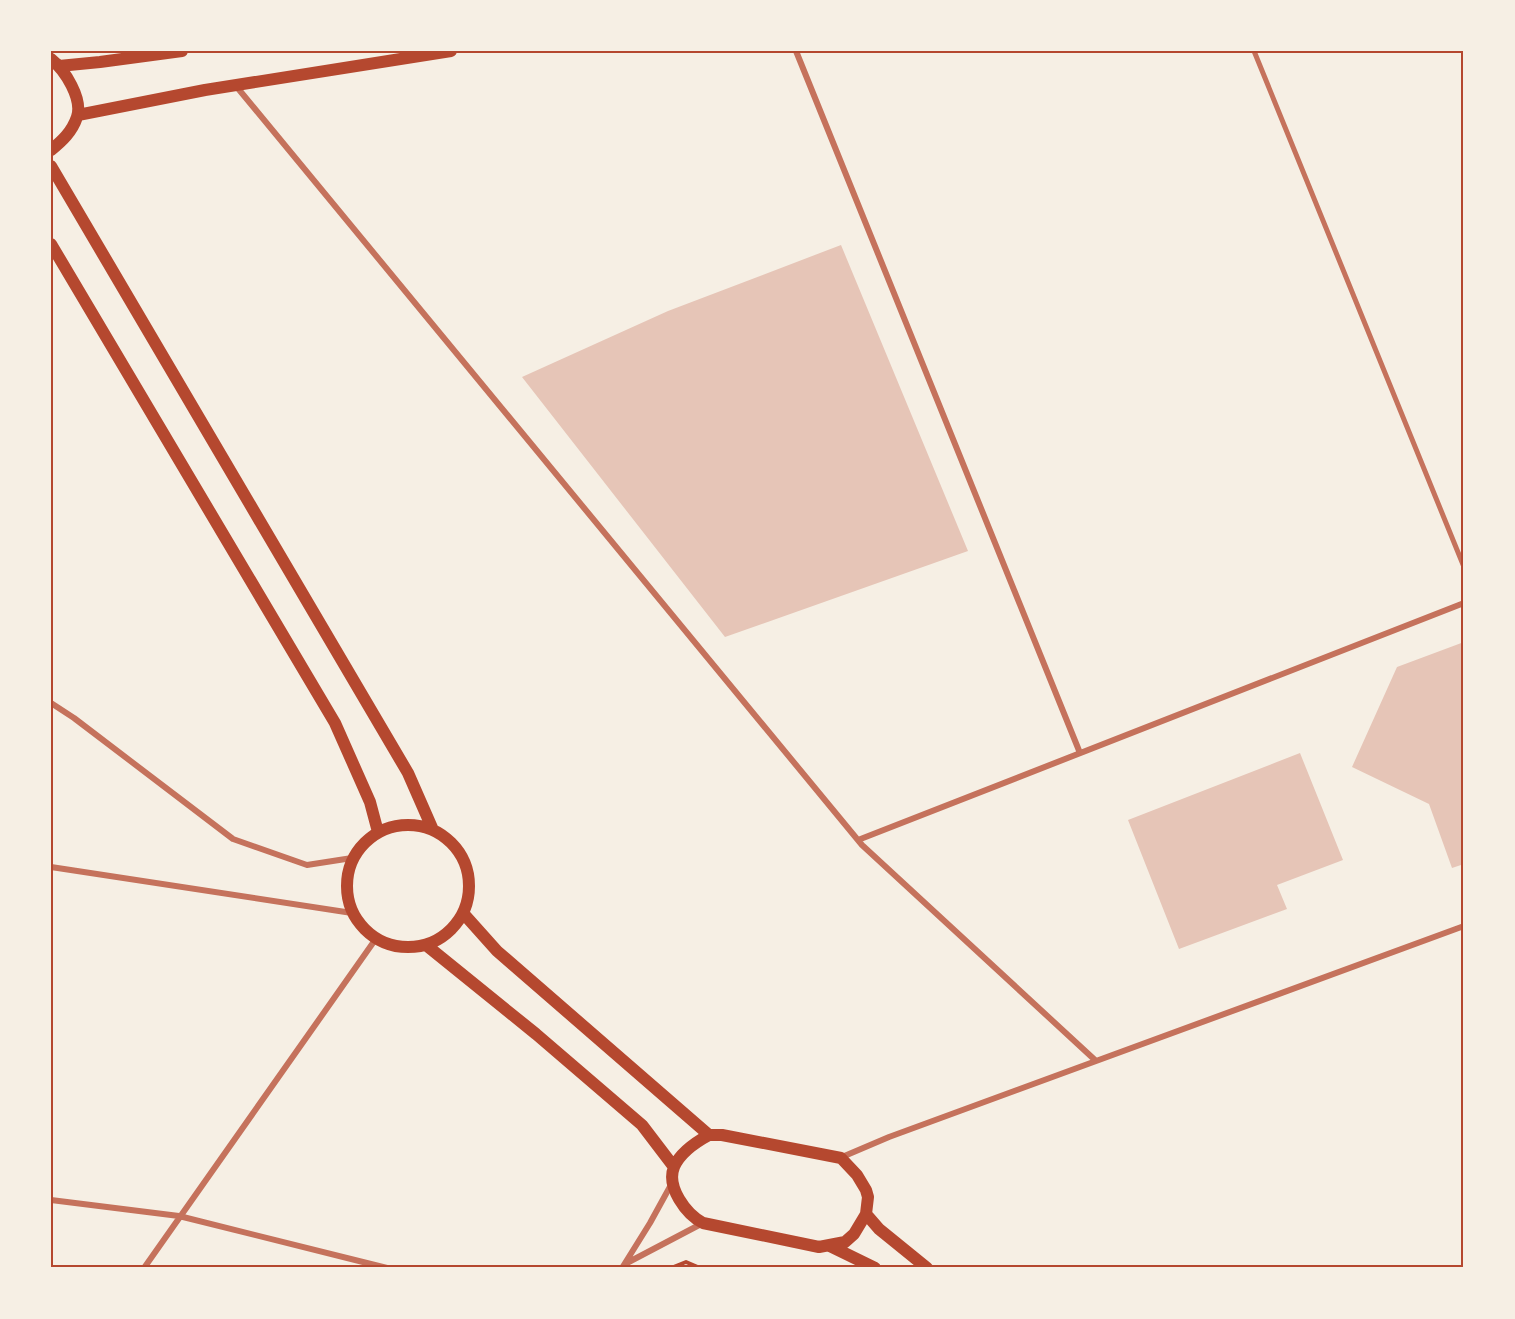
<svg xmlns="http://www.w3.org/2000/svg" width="1515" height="1319" font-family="'Titillium Web',sans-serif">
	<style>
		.building { fill: #e6c5b7 }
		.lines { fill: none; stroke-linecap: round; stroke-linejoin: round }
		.path { stroke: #b5482f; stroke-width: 4 }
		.pedestrian { stroke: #c5725c; stroke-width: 5 }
		.minor { stroke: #c5725c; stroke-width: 6 }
		.secondary { stroke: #b5482f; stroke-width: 12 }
		.neatline { fill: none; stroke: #b5482f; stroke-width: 2 }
	</style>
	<rect width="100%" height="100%" fill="#f6efe4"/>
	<path class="building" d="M 841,245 L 968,551 L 725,637 L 522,377 L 668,311 Z
		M 1464,642 L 1464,864 L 1452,868 L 1429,804 L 1352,767 L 1397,667 Z
		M 1300,753 L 1343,860 L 1277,885 L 1287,909 L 1179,949 L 1128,820 Z"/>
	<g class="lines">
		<path class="path" d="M 671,1268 L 686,1262 L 700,1268"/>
		<path class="pedestrian" d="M 1254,51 L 1464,567"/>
		<path class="minor" d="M 796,51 L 1080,753
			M 236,86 L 862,845 L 1095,1060
			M 51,703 L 74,718 L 233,839 L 307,865 L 352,858
			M 858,840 L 1464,603
			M 51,867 L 352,913
			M 842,1157 L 889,1137 L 1464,926
			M 51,1200 L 179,1216 L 387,1268
			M 625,1264 L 703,1223
			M 144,1268 L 375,940
			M 622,1268 L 650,1223 L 672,1183"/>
		<path class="secondary" d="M 51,59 C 65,70 83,99 77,117 C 72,132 62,141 51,150
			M 59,66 L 100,62 L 182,51
			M 78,115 L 205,90 L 451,51
			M 51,166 L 408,773 L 433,830
			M 51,244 L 335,723 L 370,802 L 378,832
			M347 886a61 61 0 1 1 122 0a61 61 0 1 1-122 0Z
			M 463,913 L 497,951 L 709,1135
			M 426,945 L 536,1034 L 642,1125 L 674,1167
			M 709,1135 L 722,1135 L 841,1158 L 857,1175 L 866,1190 L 868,1197 L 866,1214 L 854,1234 L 845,1242 L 819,1247 L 703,1223 C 686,1214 666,1187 674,1167 C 680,1153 696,1142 709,1135 Z
			M 866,1214 L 879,1229 L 927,1268
			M 830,1246 L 875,1268"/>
	</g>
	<rect width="1515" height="1319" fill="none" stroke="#f6efe4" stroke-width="105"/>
	<rect x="52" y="52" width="1410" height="1214" class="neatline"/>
</svg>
